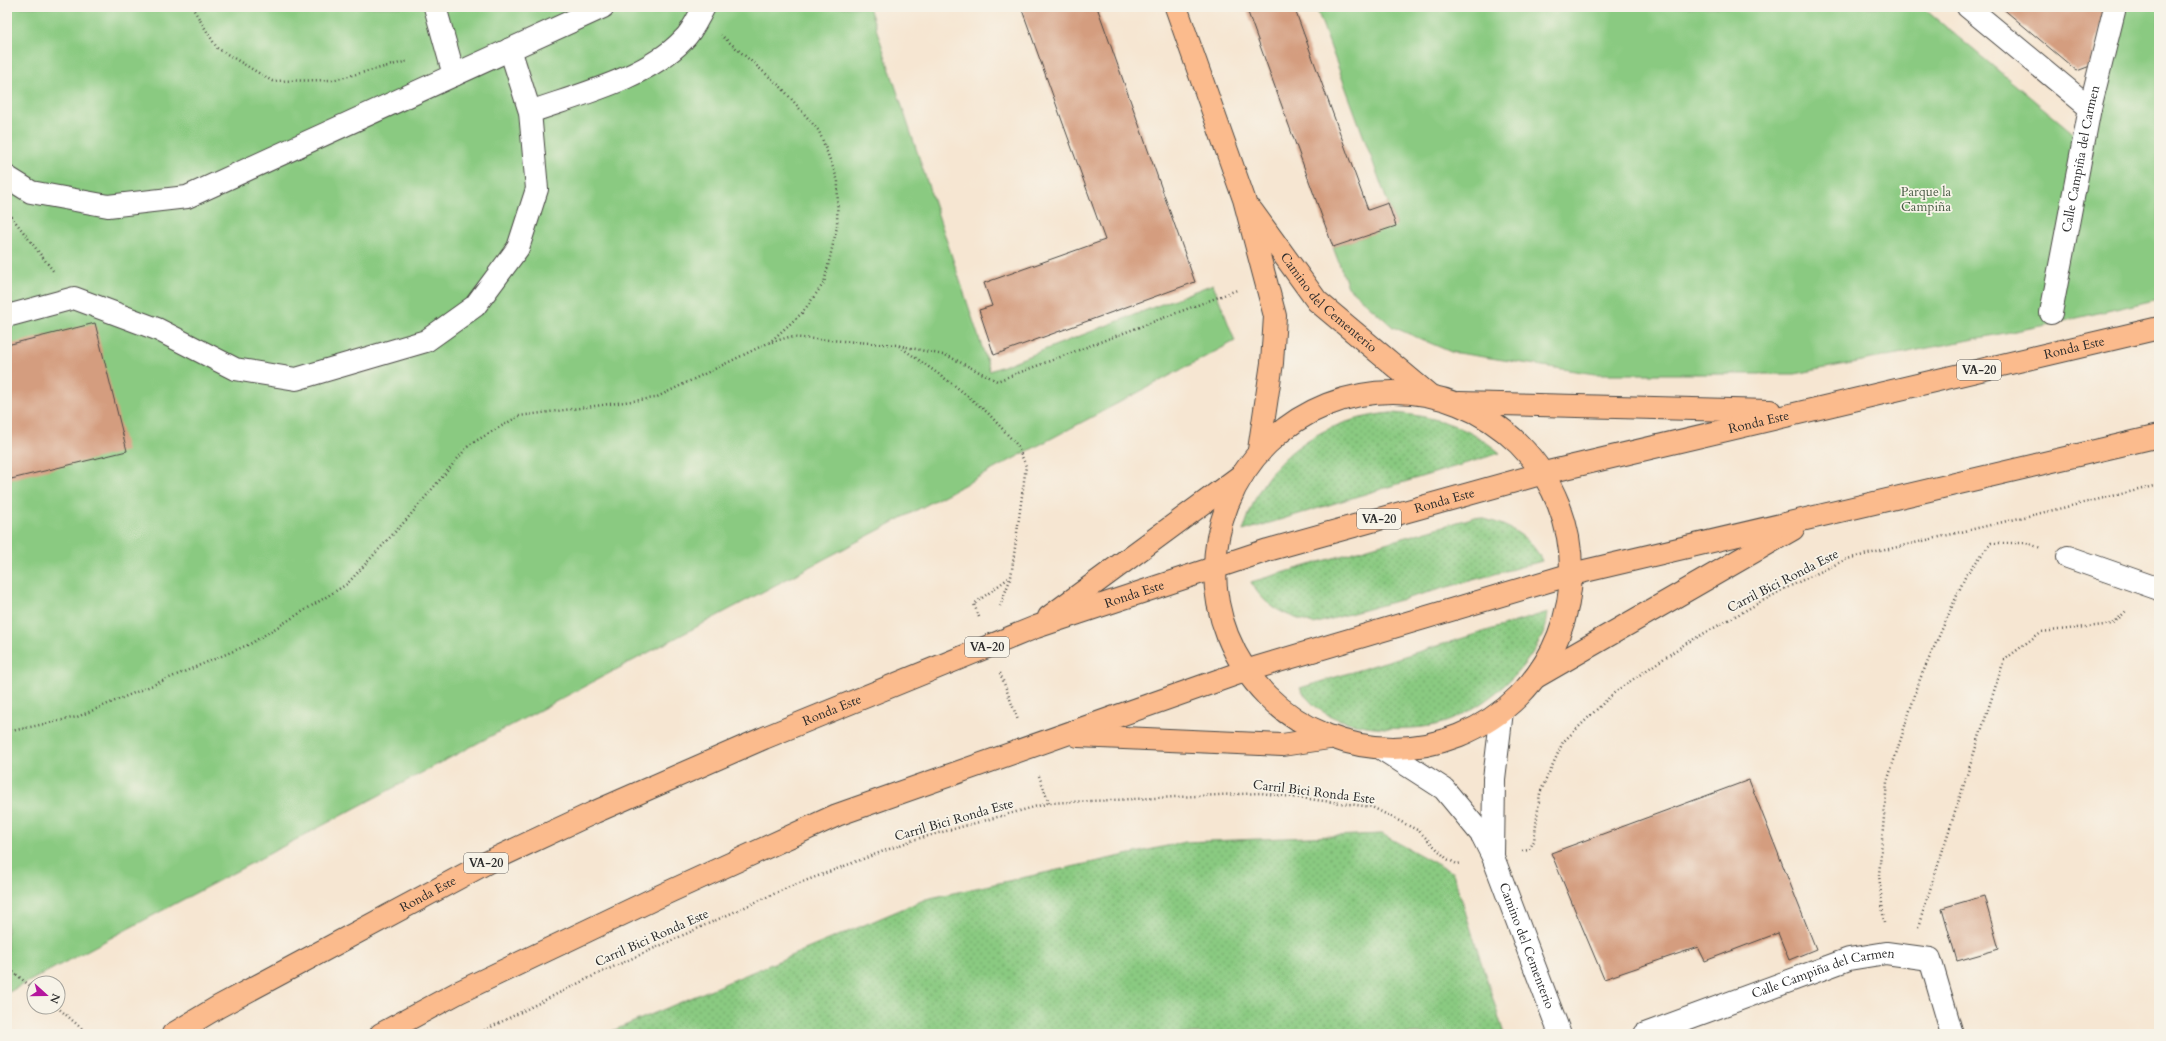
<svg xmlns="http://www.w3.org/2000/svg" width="2166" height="1041" font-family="Cardo,serif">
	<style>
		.grass { fill: url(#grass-dots); stroke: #5a7a56 }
		.park { fill: #8aca81; stroke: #5a7a56 }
		.building { fill: #d49d7f }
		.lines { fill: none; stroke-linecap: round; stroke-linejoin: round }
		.minor-casing { stroke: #494744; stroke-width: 24 }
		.major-casing { stroke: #494744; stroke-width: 24 }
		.highway-casing { stroke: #494744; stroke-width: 24 }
		.path { stroke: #494744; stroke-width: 2.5; stroke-dasharray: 1 3; stroke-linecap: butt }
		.minor { stroke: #fff; stroke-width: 22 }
		.major { stroke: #fbbb8d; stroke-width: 22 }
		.highway { stroke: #fbbb8d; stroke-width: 22 }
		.labels { text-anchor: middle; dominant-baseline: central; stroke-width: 3.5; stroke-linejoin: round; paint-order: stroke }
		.shield { fill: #f7f3e8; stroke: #686764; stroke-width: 1 }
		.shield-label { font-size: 12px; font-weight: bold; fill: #2b2b2b }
		.street-label { font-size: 13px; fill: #2b2b2b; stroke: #f7f3e8 }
		.park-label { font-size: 13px; fill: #485b45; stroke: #f7f3e8 }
	</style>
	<defs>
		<pattern id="grass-dots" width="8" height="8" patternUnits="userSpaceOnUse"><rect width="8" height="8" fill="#8aca81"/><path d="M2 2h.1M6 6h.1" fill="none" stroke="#71a46a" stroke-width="1.8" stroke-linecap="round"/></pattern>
	</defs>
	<rect width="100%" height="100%" fill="#f7f3e8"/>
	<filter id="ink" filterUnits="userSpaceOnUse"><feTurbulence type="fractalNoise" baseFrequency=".025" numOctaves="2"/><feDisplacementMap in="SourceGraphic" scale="8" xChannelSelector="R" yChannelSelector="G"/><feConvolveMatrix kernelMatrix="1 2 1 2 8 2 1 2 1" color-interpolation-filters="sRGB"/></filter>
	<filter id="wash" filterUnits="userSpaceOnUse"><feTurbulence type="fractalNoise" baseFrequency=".012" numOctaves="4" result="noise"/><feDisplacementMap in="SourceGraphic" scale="16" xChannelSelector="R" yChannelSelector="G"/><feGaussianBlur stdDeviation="0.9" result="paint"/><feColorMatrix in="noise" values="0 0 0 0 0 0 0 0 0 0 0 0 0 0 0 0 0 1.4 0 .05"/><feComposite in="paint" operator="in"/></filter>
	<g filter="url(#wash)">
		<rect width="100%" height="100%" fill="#f6e6d2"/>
		<path class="grass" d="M 1391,413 C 1432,415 1468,426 1500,453 L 1243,531 C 1247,520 1251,508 1256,497 C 1282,445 1335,418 1391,413 Z
			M 1475,517 C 1502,522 1530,534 1542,561 L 1313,624 C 1286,615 1265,608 1251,582 Z
			M 1548,612 C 1547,619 1546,629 1542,636 C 1524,673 1490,702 1453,719 C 1430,730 1391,730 1366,726 C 1339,722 1315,713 1300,688 Z
			M 1382,834 L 1453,873 L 1504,1034 L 605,1034 L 926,899 L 1185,842 Z"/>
		<path class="park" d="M 7,7 L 869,7 L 990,371 L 1213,284 L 1235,341 L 7,993 Z
			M 1316,7 L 1922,7 L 2084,142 L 2117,7 L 2159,7 L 2159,299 L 2051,324 L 1795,374 L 1595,374 L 1451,352 L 1393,327 L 1348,287 L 1333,247 L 1396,225 Z"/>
		<g id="blocks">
			<path class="building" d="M 1021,7 L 1097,7 L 1195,282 L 994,355 L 979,310 L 992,306 L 984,283 L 1105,240 Z
				M 1246,7 L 1294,7 L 1368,210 L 1388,203 L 1396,226 L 1333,247 Z
				M 2001,7 L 2105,7 L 2090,66 L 2077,71 Z
				M 95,323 L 127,451 L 7,480 L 7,345 Z
				M 1749,780 L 1816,949 L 1789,960 L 1778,933 L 1705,961 L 1698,947 L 1604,979 L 1551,853 Z
				M 1984,896 L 1999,949 L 1957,961 L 1942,908 Z"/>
		</g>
	</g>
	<g filter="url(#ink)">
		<use href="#blocks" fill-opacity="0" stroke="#494744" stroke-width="1"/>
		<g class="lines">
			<defs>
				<g id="minor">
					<path d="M 435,7 L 454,75"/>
					<path d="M 1968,7 L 2090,108"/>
					<path d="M 530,112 C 578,95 647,78 683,40 C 692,32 698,18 704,7"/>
					<path d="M 7,177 L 31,192 L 108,206 L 187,197 L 603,7"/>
					<path id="s1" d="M 2051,313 L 2090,108 L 2115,7"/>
					<path d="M 7,316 L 74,298 L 157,329 L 235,369 L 296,379 L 426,341 L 475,306 L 518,248 L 537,189 L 530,112 L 510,49"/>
					<path d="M 2068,557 L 2159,589"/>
					<path id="s2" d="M 1382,749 L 1444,789 L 1482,835 L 1493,857 L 1560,1034"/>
					<path d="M 1493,856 L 1494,779 L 1502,711"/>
					<path id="s3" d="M 1645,1034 L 1849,959 L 1886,953 L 1930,959 L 1952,1034"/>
				</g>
				<g id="major">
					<path d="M 1176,7 L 1244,199 L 1275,316 L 1272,363 L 1259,450"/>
					<path id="s4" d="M 1252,211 L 1317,301 L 1428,394"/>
					<circle cx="1393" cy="570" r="178"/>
				</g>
				<g id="highway">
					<path d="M 1459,403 L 1770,411"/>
					<path d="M 1049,617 L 1243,474"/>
					<path d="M 1536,677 L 1793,529"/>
					<path d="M 1078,736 L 1282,745 L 1329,738"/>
					<path id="s5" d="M 173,1034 L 218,1007 L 490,861 L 595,812 L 764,738 L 1036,627 L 1268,550 L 1544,473 L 2159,328"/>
					<path d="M 381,1034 L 459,992 L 660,896 L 837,815 L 1245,671 L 1572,574 L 2159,436"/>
				</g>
			</defs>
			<use href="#minor" class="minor-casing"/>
			<use href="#major" class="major-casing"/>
			<use href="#highway" class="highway-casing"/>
			<path class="path" d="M 192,7 L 217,48 L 272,81 L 333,80 L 408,61
				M 11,216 L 54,272
				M 772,342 L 789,337 L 897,345 L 948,356 L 997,381 L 1237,290
				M 899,346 L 954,385 L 988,413 L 1017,445 L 1026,466 L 1011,577 L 1000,606
				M 979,617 L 974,604 L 1010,577
				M 1000,673 L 1018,720
				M 7,732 L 77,717 L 250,644 L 347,584 L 407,519 L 469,445 L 519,416 L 655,398 L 770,342 L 802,313 L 824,283 L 837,227 L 838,181 L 819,131 L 781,87 L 721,35
				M 1039,776 L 1049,803
				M 1522,851 L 1529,850 L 1534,841 L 1540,793 L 1563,742 L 1616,691 L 1685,644 L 1784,589 L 1847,559 L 2159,485
				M 1884,923 L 1879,875 L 1887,782 L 1920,679 L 1966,575 L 1991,543 L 2026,543 L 2041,548
				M 1918,927 L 2004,660 L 2041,632 L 2113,624 L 2127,610
				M 7,967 L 34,989
				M 57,1007 L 88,1034
				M 477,1034 L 591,977 L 789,887 L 913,840 L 1049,803 L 1261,793 L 1372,807 L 1419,831 L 1447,859 L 1457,864 L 1462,863"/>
			<use href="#minor" class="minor"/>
			<use href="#major" class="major"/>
			<use href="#highway" class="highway"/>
		</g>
	</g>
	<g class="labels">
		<g class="shield">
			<rect x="1957" y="360" width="44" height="20" rx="3"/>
			<rect x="1357" y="509" width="44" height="20" rx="3"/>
			<rect x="965" y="637" width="44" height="20" rx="3"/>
			<rect x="464" y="853" width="44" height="20" rx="3"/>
		</g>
		<g class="shield-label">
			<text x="1979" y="370">VA-20</text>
			<text x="1379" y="519">VA-20</text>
			<text x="987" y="647">VA-20</text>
			<text x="486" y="863">VA-20</text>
		</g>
		<g class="street-label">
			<text stroke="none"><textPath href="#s1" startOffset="157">Calle Campiña del Carmen</textPath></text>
			<text stroke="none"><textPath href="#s4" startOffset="120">Camino del Cementerio</textPath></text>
			<text stroke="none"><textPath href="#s5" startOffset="2031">Ronda Este</textPath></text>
			<text stroke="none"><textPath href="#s5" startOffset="1707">Ronda Este</textPath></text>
			<text stroke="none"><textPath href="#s5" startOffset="1383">Ronda Este</textPath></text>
			<text transform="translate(1783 581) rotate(-27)">Carril Bici Ronda Este</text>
			<text stroke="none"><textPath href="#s5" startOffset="1059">Ronda Este</textPath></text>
			<text stroke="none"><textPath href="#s5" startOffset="735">Ronda Este</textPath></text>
			<text transform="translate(1314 792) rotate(7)">Carril Bici Ronda Este</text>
			<text transform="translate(954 820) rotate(-16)">Carril Bici Ronda Este</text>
			<text stroke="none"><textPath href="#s5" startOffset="291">Ronda Este</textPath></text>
			<text transform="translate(652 938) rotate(-24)">Carril Bici Ronda Este</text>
			<text stroke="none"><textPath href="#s2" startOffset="253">Camino del Cementerio</textPath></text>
			<text stroke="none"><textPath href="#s3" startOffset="189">Calle Campiña del Carmen</textPath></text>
		</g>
		<g class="park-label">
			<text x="1926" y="192">Parque la<tspan x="1926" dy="15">Campiña</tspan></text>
		</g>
	</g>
	<rect width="2166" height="1041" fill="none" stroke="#f7f3e8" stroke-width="24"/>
	<g transform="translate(46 995) rotate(111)"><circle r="19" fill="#f7f3e8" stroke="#a5a39c"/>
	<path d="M0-3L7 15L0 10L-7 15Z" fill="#b5179e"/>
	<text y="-6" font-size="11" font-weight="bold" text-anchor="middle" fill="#2b2b2b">N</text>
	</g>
</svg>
